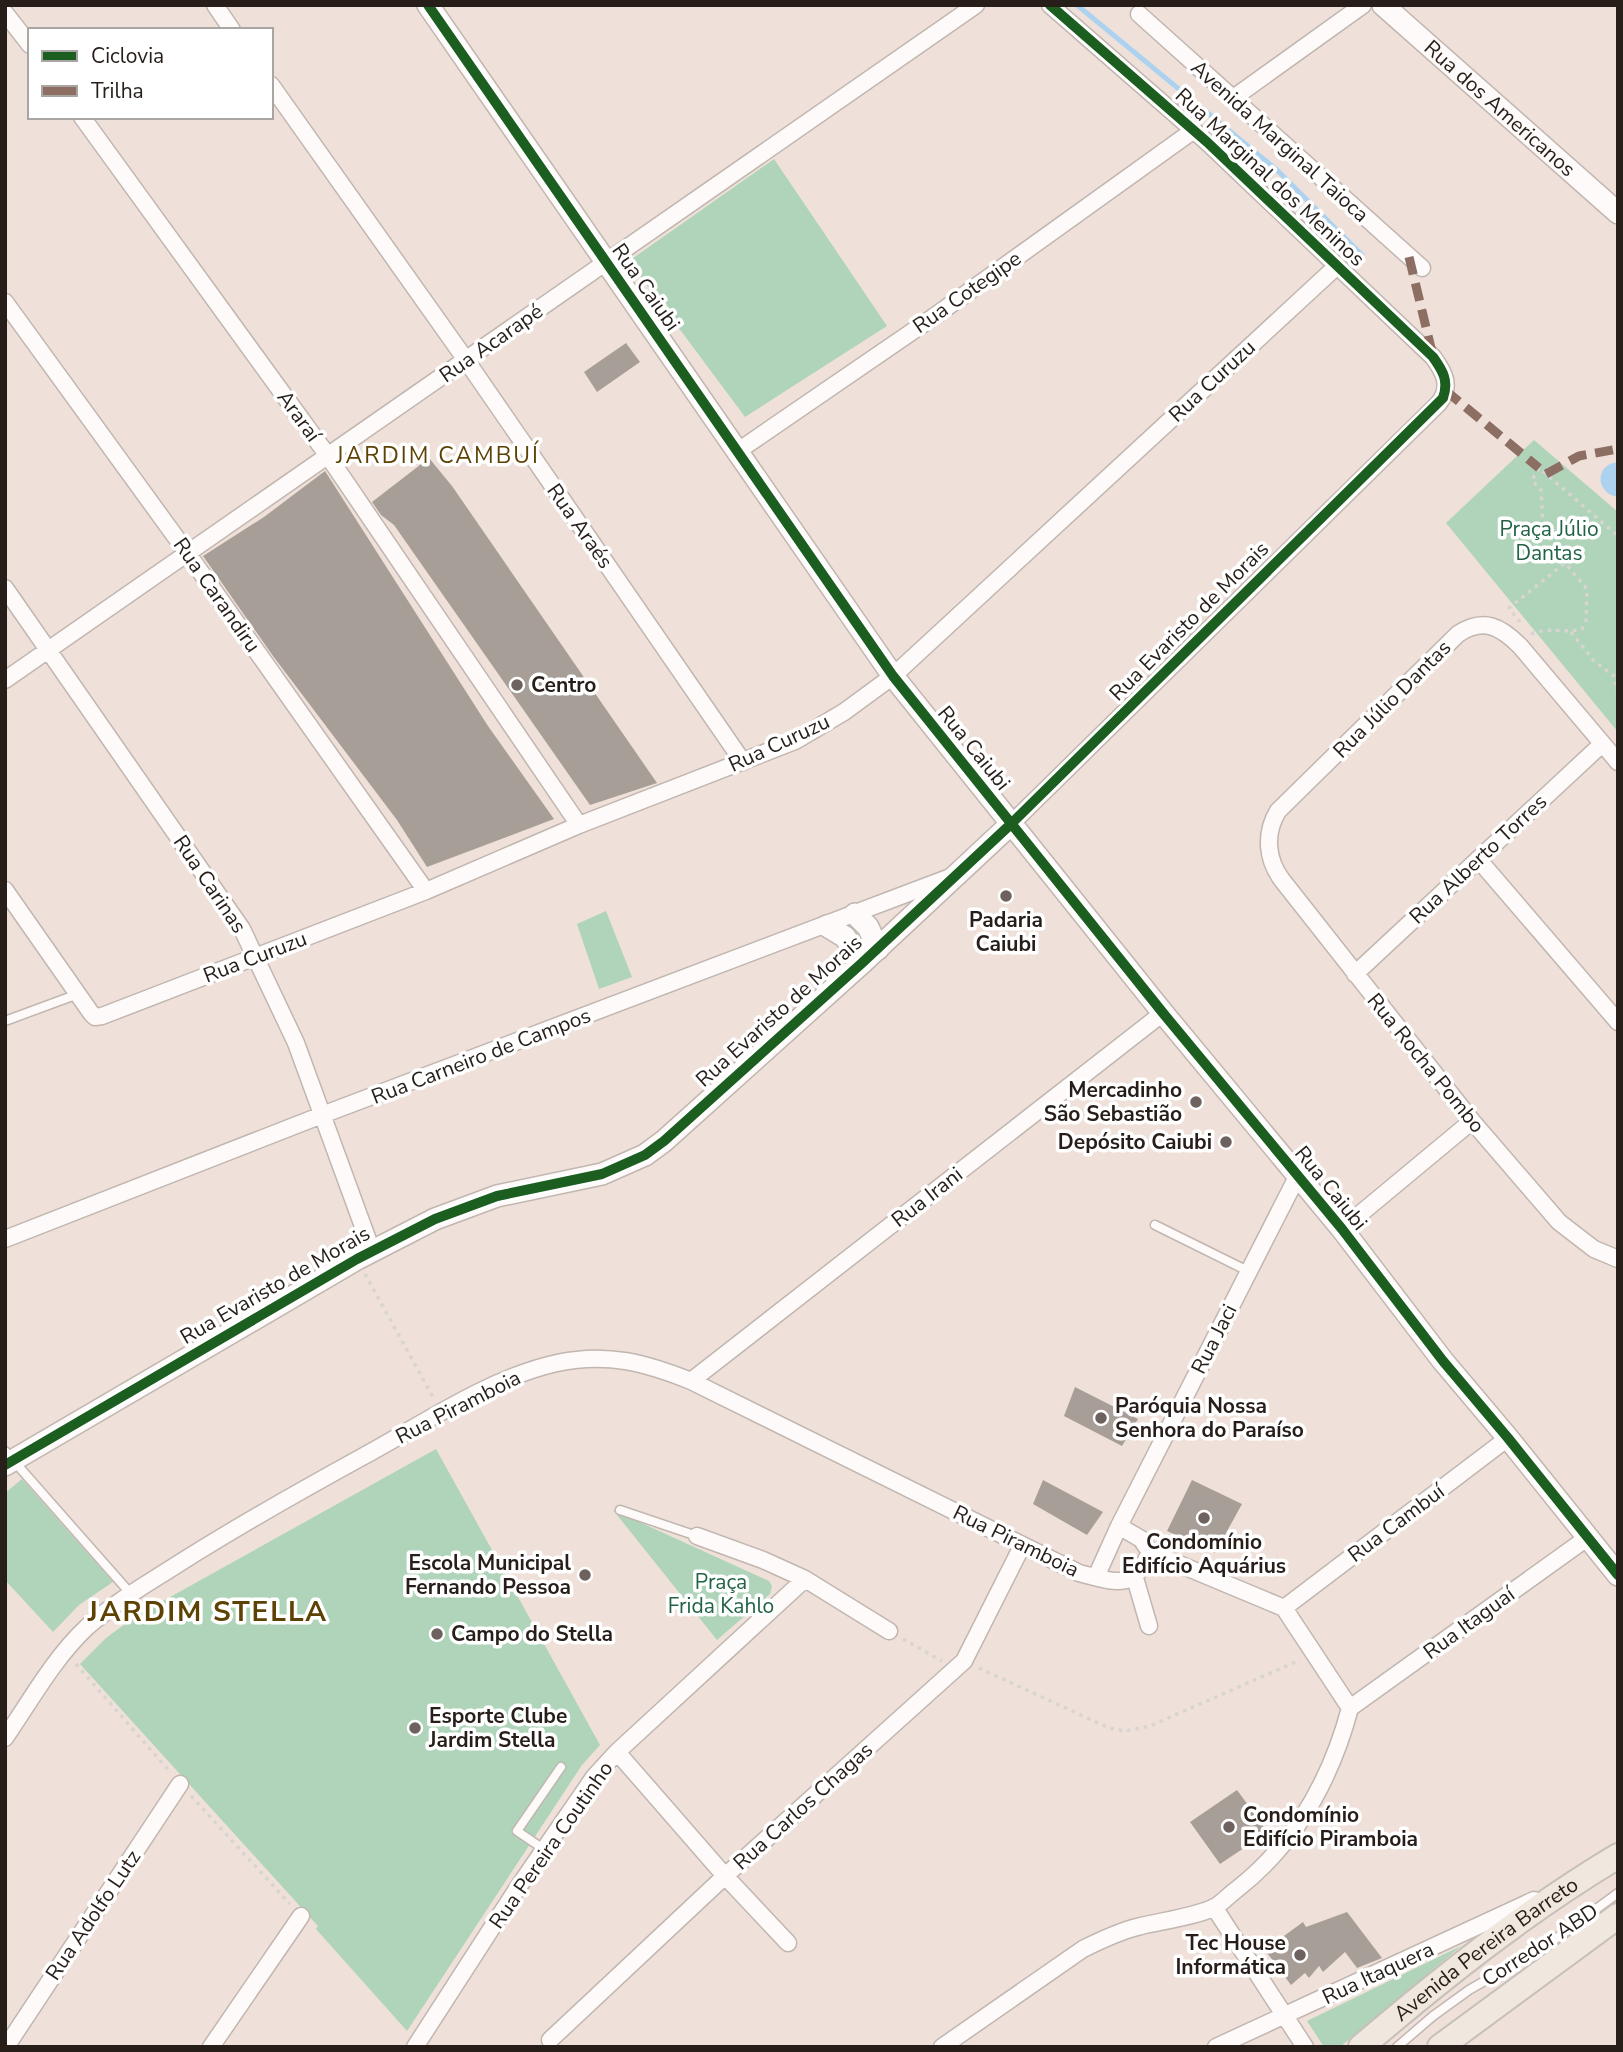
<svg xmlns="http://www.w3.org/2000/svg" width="1623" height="2052" font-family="'Nunito Sans',sans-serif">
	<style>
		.green { fill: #afd4b9 }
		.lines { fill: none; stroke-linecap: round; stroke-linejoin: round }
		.stream { stroke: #acd2ef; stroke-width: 5 }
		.river { stroke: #acd2ef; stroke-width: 33 }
		.building { fill: #a89e98 }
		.lane-casing { stroke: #c1b6b0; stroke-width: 11 }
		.street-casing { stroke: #c1b6b0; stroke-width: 19 }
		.secondary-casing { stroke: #c1b6b0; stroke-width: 24 }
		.primary-casing { stroke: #c6bfbb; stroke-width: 28 }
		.path { stroke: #d8d4d2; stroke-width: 3.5; stroke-dasharray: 3.5 5; stroke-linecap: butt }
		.lane { stroke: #fdfaf9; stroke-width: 8 }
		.street { stroke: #fdfaf9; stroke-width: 16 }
		.secondary { stroke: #fdfaf9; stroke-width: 21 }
		.primary { stroke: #f0e8de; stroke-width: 24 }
		.quiet { stroke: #8d6e63; stroke-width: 9; stroke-dasharray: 18 9; stroke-linecap: butt }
		.cycleway-casing { stroke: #fff; stroke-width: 15 }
		.cycleway { stroke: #1b5e20; stroke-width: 10 }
		.poi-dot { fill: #6d625d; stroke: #fff; stroke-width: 2.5 }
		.labels { text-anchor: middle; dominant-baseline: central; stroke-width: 7; stroke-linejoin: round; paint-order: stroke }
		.street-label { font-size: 21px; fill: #271e1a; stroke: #fff }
		.park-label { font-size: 21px; fill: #216344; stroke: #fff }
		.poi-label { font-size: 21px; font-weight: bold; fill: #271e1a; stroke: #fff; text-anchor: start }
		.neighbourhood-label { font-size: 23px; letter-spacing: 2px; fill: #5d4204; stroke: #fff }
		.district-label { font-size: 28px; font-weight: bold; letter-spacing: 2px; fill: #5d4204; stroke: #fff }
	</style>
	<rect width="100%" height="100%" fill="#efe1d9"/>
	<path class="green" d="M 774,159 L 887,326 L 745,417 L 629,261 Z
		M 1534,440 L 1618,512 L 1618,732 L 1446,523 Z
		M 606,911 L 632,977 L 599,989 L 577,924 Z
		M 436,1449 L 600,1745 L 582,1765 L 407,2031 L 316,1929 L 318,1926 L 80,1664 L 106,1638 L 136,1616 Z
		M 22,1479 L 113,1582 L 79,1605 L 53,1632 L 5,1580 L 5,1493 Z
		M 613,1510 L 769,1581 L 772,1586 L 770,1594 L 717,1640 Z
		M 1461,1946 L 1340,2047 L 1324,2047 L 1307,2021 Z"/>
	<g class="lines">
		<path class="stream" d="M 1077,5 L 1277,170 L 1362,255"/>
		<path class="river" d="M 1617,479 L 1618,480"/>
	</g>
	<path class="building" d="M 626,343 L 640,362 L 597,392 L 584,372 Z
		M 429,458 L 452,486 L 657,783 L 590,805 L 394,525 L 381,515 L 372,502 Z
		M 325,471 L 488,726 L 554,819 L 427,867 L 397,820 L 273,656 L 203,556 L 264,517 Z
		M 1075,1387 L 1138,1419 L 1122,1446 L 1064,1416 Z
		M 1043,1480 L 1103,1512 L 1087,1535 L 1033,1504 Z
		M 1192,1480 L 1242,1504 L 1215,1553 L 1167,1531 Z
		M 1237,1790 L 1268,1832 L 1220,1864 L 1190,1822 Z
		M 1347,1912 L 1382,1958 L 1357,1968 L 1345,1952 L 1323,1972 L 1319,1966 L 1309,1978 L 1305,1973 L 1291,1985 L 1265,1950 L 1303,1922 L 1306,1927 Z"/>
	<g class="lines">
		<defs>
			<path id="lane" d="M 5,1021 L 78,994
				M 1155,1225 L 1248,1271
				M 5,1451 L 131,1594
				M 620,1510 L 697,1536
				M 545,1850 L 517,1831 L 561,1767
				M 1397,2047 L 1433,2016 L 1469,1990 L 1550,1943 L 1618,1893"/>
			<path id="street" d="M 215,5 L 232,30
				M 5,13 L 30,45
				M 1139,14 L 1422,268
				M 271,85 L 466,360 L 743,762
				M 1232,99 L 1363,5
				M 82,117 L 328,456 L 579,825
				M 5,302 L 188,554 L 426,891
				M 738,451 L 932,318 L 1194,130
				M 5,588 L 242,929 L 296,1043 L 372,1251
				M 5,680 L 976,5
				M 1618,762 L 1520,646 C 1501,627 1484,617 1458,634 L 1278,811 C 1264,834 1267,860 1282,880 L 1472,1121 L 1559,1222 L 1594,1249 L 1618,1259
				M 1011,824 L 1439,403 C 1452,386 1444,372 1433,357 L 1207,142 L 1050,5
				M 1478,859 L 1618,1022
				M 5,890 L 91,1013 L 95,1017 L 102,1016 L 426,891 L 579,825 L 795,741 L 844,712 L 893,676 L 1337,266
				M 1355,974 L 1602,744
				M 1342,1229 L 1472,1121
				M 5,1239 L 322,1115 L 948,878
				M 691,1381 L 1163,1013
				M 697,1536 L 763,1560 L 805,1579 L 889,1631
				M 1096,1577 L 1119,1526 L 1297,1177
				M 1135,1578 L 1149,1626
				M 1284,1608 L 1508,1438
				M 1350,1708 L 1587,1538
				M 5,1738 C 31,1700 54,1658 87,1627 C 115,1602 147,1584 178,1564 C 238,1526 300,1491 362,1457 C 423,1424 489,1378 557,1363 C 607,1352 646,1363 691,1381 L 1079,1573 C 1115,1582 1133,1592 1150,1552
				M 617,1752 L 725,1876 L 788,1943
				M 1214,1907 L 1305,2047
				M 550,2040 L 725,1876 L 964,1661 L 1022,1546
				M 6,2047 L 180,1784
				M 211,2047 L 301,1916
				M 415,2047 L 517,1889 L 594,1777 L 617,1752 L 805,1579
				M 942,2047 L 1083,1949 C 1101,1940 1118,1932 1137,1927 C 1160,1921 1195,1917 1215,1907 C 1222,1903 1229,1895 1236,1890 C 1295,1844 1331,1779 1350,1708 L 1284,1608 L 1150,1552 L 1141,1539 L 1119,1526
				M 1216,2047 L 1534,1900"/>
			<g id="secondary">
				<path d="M 428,5 L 893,676 L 1163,1013 L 1342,1229 L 1443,1361 L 1508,1438 L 1618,1575"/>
				<path id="s1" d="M 1383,5 L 1618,213"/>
				<path d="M 855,914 L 868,927 L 878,949"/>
				<path d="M 827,926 L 845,937 L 862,963"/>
				<path d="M 5,1465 L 357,1259 L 435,1219 L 497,1196 L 602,1174 L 645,1155 L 664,1141 L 862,963 L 1011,824"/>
			</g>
			<g id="primary">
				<path id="s2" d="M 1361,2047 C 1442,1978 1526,1911 1618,1856"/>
				<path d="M 1440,2047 L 1618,1916"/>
			</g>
		</defs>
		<use href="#lane" class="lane-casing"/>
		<use href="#street" class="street-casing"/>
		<use href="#secondary" class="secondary-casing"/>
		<use href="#primary" class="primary-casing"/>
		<path class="path" d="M 1211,125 L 1221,112
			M 1520,622 L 1509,608 L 1565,563
			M 1571,632 L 1594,661 L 1614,676 L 1618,695
			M 1531,634 C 1552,626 1562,634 1582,629 L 1586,621 L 1587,589 L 1560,557 L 1543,525 L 1541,490 L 1532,480 L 1539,468 L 1618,536
			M 365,1274 L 434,1399
			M 903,1639 L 942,1661
			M 76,1664 L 170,1772
			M 979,1668 L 1109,1728 L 1125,1731 L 1150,1726 L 1300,1660
			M 191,1796 L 290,1904"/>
		<use href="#lane" class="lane"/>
		<use href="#street" class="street"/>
		<use href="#secondary" class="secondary"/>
		<use href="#primary" class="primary"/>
		<path class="quiet" d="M 1409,257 L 1432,352
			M 1445,390 L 1539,468
			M 1546,474 L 1579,456 L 1618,449"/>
		<defs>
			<path id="cycleway" d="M 428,5 L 893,676 L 1163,1013 L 1342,1229 L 1443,1361 L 1508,1438 L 1618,1575
				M 5,1465 L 357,1259 L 435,1219 L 497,1196 L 602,1174 L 645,1155 L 664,1141 L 862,963 L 1011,824 L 1443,398 C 1449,381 1443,371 1433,357 L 1207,142 L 1050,5"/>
		</defs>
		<use href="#cycleway" class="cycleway-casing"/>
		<use href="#cycleway" class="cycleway"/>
	</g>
	<g class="poi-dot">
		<circle cx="517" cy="685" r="7"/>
		<circle cx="1006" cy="896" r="7"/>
		<circle cx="1196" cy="1102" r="7"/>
		<circle cx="1226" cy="1142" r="7"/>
		<circle cx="1101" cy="1418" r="7"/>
		<circle cx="1204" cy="1518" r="7"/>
		<circle cx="585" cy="1575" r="7"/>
		<circle cx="437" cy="1634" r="7"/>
		<circle cx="415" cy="1728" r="7"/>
		<circle cx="1229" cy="1827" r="7"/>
		<circle cx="1300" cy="1955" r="7"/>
	</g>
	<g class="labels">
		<g class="street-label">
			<text stroke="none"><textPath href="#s1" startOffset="156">Rua dos Americanos</textPath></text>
			<text transform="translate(1280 141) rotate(42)">Avenida Marginal Taioca</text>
			<text transform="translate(1270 177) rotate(43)">Rua Marginal dos Meninos</text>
			<text transform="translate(646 287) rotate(55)">Rua Caiubi</text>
			<text transform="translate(967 292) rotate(-35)">Rua Cotegipe</text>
			<text transform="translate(491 343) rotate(-35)">Rua Acarapé</text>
			<text transform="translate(1212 381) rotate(-43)">Rua Curuzu</text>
			<text transform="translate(299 416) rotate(54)">Araraí</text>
			<text transform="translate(580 526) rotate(55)">Rua Araés</text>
			<text transform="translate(217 595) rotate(55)">Rua Carandiru</text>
			<text transform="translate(1189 621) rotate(-45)">Rua Evaristo de Morais</text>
			<text transform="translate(1392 699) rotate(-45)">Rua Júlio Dantas</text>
			<text transform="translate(779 743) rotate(-25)">Rua Curuzu</text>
			<text transform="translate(974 748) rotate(51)">Rua Caiubi</text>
			<text transform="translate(1478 859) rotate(-43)">Rua Alberto Torres</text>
			<text transform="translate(210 884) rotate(56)">Rua Carinas</text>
			<text transform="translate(255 957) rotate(-21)">Rua Curuzu</text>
			<text transform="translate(779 1011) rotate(-42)">Rua Evaristo de Morais</text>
			<text transform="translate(481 1056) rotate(-21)">Rua Carneiro de Campos</text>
			<text transform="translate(1426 1063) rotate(51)">Rua Rocha Pombo</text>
			<text transform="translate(1331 1188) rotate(51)">Rua Caiubi</text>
			<text transform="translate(927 1197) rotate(-38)">Rua Irani</text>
			<text transform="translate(275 1285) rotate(-30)">Rua Evaristo de Morais</text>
			<text transform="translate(1214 1339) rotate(-63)">Rua Jaci</text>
			<text transform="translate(458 1407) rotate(-27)">Rua Piramboia</text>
			<text transform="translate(1396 1523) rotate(-37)">Rua Cambuí</text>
			<text transform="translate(1016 1541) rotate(26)">Rua Piramboia</text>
			<text transform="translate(1469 1623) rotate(-36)">Rua Itaguaí</text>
			<text transform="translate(803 1806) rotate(-42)">Rua Carlos Chagas</text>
			<text transform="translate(551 1845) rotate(-55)">Rua Pereira Coutinho</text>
			<text transform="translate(93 1915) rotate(-56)">Rua Adolfo Lutz</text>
			<text transform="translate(1540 1945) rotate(-33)">Corredor ABD</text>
			<text stroke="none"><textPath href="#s2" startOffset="159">Avenida Pereira Barreto</textPath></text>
			<text transform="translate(1378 1973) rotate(-25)">Rua Itaquera</text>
		</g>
		<g class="park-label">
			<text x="1549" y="529">Praça Júlio<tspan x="1549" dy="24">Dantas</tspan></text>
			<text x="721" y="1582">Praça<tspan x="721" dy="24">Frida Kahlo</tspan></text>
		</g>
		<g class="poi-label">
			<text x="531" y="685">Centro</text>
			<text x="1006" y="920" text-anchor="middle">Padaria<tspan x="1006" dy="24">Caiubi</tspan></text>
			<text x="1182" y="1090" text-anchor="end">Mercadinho<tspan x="1182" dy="24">São Sebastião</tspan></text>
			<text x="1212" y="1142" text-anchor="end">Depósito Caiubi</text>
			<text x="1115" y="1406">Paróquia Nossa<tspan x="1115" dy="24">Senhora do Paraíso</tspan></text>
			<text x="1204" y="1542" text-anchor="middle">Condomínio<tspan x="1204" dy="24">Edifício Aquárius</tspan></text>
			<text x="571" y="1563" text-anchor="end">Escola Municipal<tspan x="571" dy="24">Fernando Pessoa</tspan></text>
			<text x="451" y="1634">Campo do Stella</text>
			<text x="429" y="1716">Esporte Clube<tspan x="429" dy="24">Jardim Stella</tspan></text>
			<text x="1243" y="1815">Condomínio<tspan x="1243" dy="24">Edifício Piramboia</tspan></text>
			<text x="1286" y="1943" text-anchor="end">Tec House<tspan x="1286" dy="24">Informática</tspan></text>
		</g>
		<g class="neighbourhood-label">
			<text x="438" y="455">JARDIM CAMBUÍ</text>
		</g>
		<g class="district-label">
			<text x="208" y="1612">JARDIM STELLA</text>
		</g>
	</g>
	<rect width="1623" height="2052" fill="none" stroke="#271e1a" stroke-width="14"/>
	<rect x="28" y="28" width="245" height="91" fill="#ffffff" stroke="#a9a5a3" stroke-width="2"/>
	<rect x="42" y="51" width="35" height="10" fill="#1b5e20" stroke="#a9a5a3" stroke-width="2"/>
	<text x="91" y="63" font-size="21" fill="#271e1a">Ciclovia</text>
	<rect x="42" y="86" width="35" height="10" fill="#8d6e63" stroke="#a9a5a3" stroke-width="2"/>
	<text x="91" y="98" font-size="21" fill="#271e1a">Trilha</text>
</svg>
